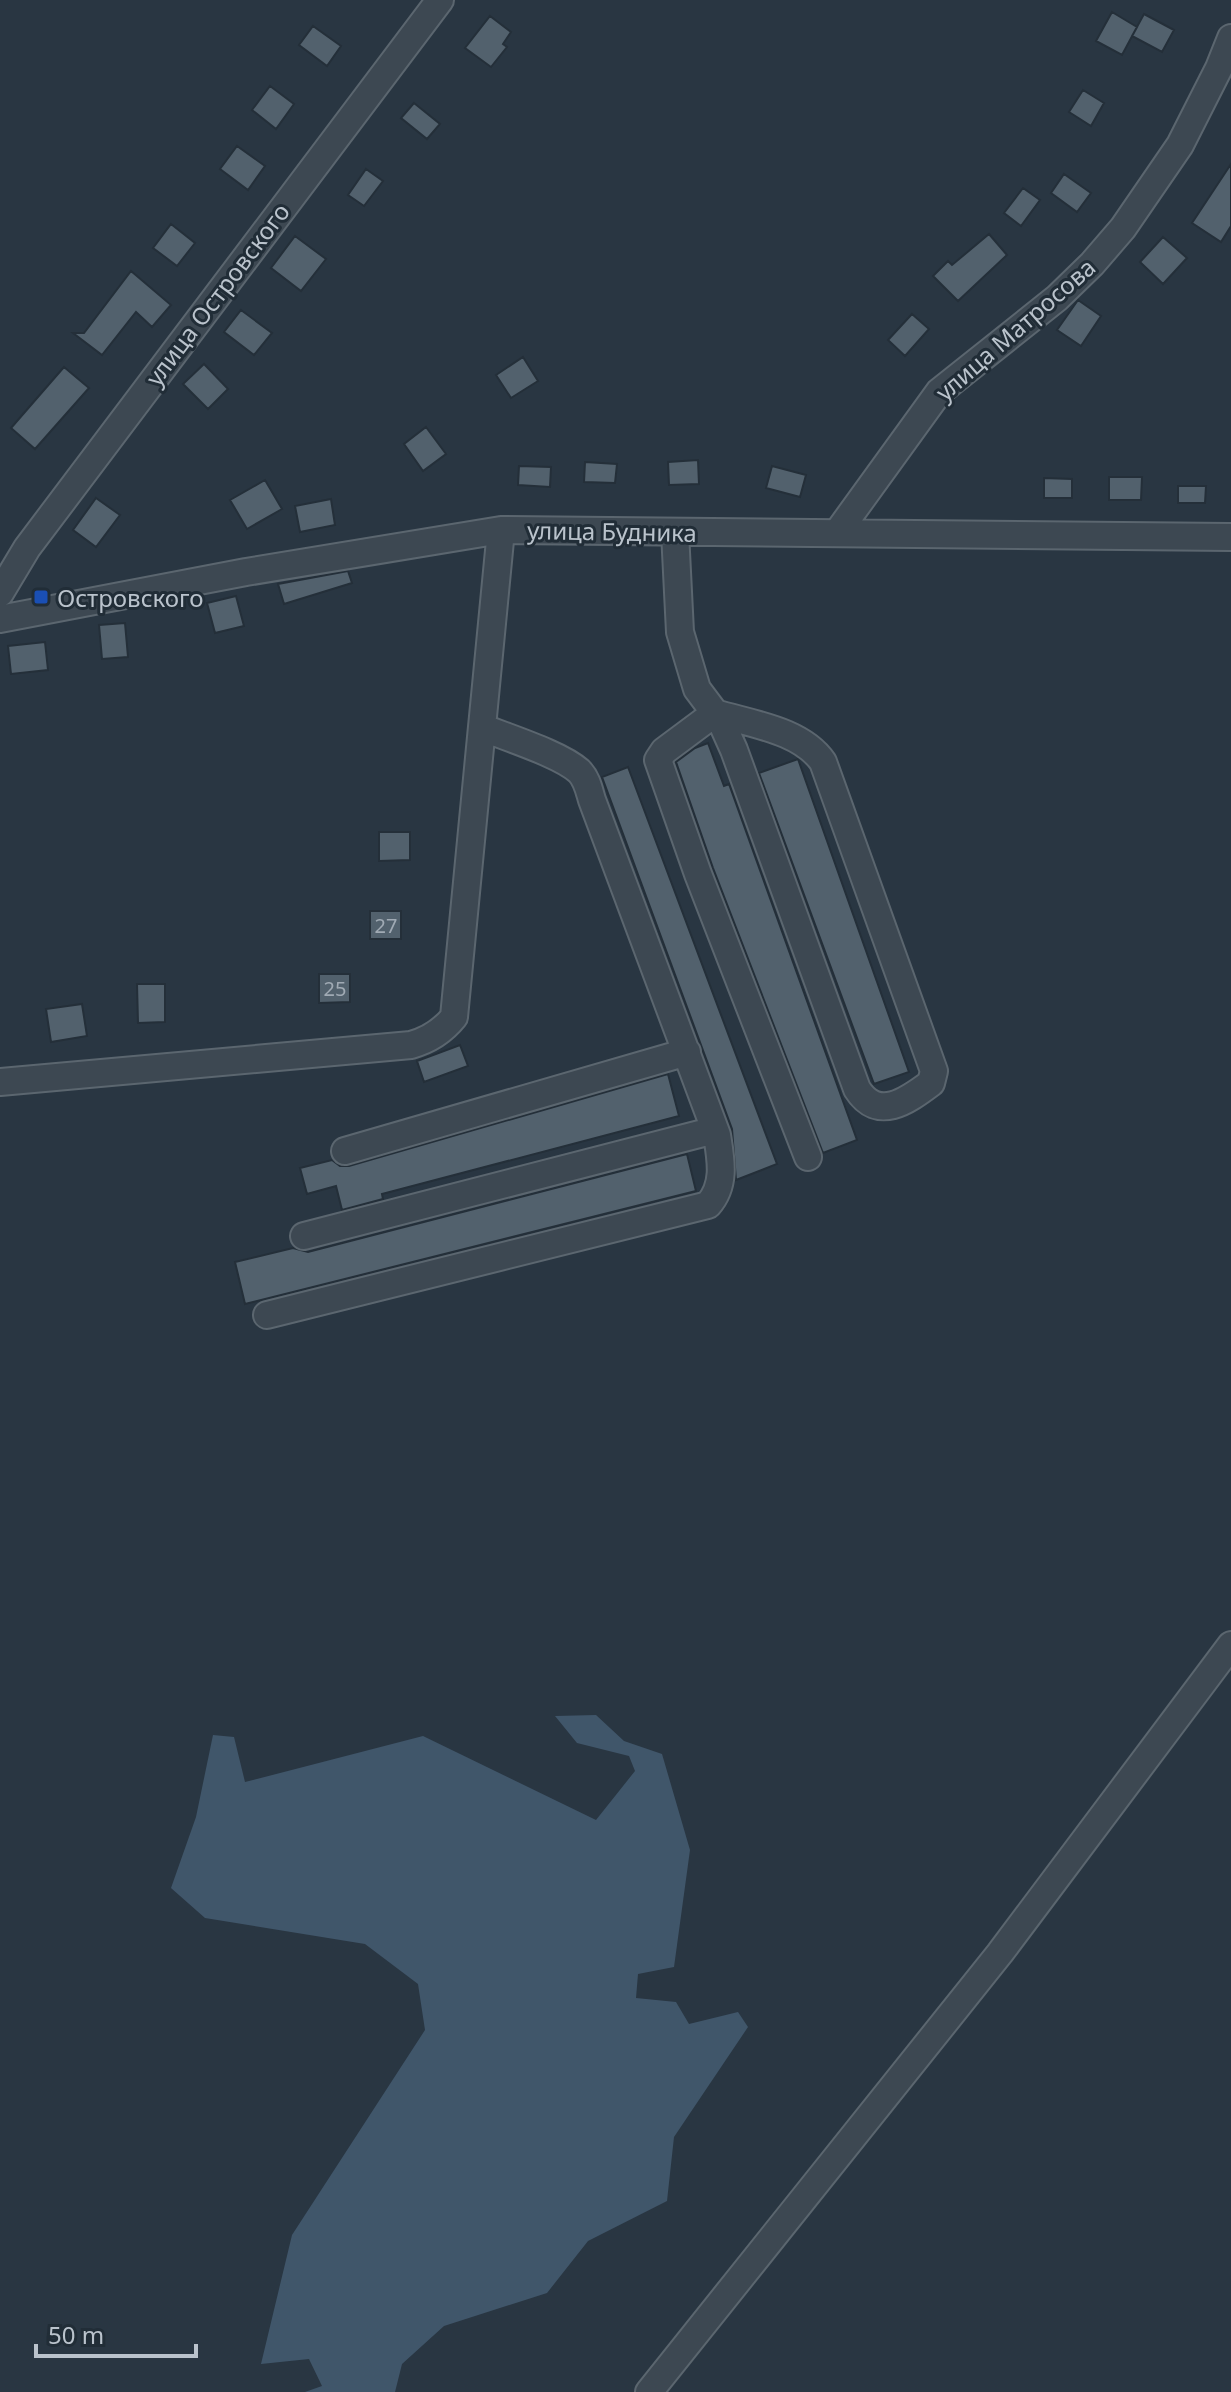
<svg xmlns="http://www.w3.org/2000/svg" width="1231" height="2392" font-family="'Noto Sans',sans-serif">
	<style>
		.water { fill: #40566a }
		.building { fill: #52616d; stroke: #242f39; stroke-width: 2 }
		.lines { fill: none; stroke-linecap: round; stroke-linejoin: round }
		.minor-casing { stroke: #5b666f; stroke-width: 30 }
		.minor { stroke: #3d4852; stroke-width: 26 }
		.transit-dot { fill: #1a4fb4; stroke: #212d37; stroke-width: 3 }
		.labels { text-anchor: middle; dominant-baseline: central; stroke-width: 6; stroke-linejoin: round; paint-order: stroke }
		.number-label { font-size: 20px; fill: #a0aab4 }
		.street-label { font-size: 24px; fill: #bac3cc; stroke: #212d37 }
		.poi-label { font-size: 24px; fill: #bac3cc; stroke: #212d37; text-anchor: start }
	</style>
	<rect width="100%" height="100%" fill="#293642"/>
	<path class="water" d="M 596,1715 L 624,1741 L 662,1754 L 690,1850 L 674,1967 L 638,1974 L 636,1998 L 676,2002 L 689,2024 L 738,2012 L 748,2027 L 674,2137 L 667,2201 L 588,2241 L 547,2293 L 444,2326 L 402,2364 L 395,2392 L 305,2392 L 322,2386 L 309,2359 L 261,2364 L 292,2235 L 425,2030 L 418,1984 L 365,1944 L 205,1918 L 171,1888 L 196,1817 L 213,1735 L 234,1737 L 245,1782 L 423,1736 L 596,1820 L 635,1771 L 629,1756 L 577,1743 L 555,1716 Z"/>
	<path class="building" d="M 1112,12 L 1137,27 L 1122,55 L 1096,41 Z
		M 1144,14 L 1174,30 L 1162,52 L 1132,36 Z
		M 490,16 L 511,32 L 503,44 L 507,47 L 491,67 L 465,48 Z
		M 313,26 L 341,46 L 327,66 L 299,45 Z
		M 270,86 L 294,104 L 276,129 L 252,110 Z
		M 1083,90 L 1104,103 L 1091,126 L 1069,112 Z
		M 414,103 L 440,124 L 427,139 L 401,118 Z
		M 237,146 L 265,166 L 248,190 L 220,169 Z
		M 1231,164 L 1231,226 L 1221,242 L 1192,223 Z
		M 366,169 L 383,181 L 364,206 L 348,195 Z
		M 1064,174 L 1091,193 L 1077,212 L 1051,193 Z
		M 1023,188 L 1040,200 L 1021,226 L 1004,213 Z
		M 171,224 L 195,243 L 177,266 L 153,248 Z
		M 989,234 L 1007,255 L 958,301 L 933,276 L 948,261 L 952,265 Z
		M 295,236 L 326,259 L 301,291 L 271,268 Z
		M 1163,237 L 1187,258 L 1163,284 L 1140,262 Z
		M 131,271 L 171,305 L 152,327 L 136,312 L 102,355 L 73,333 L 84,333 Z
		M 1078,300 L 1101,316 L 1081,346 L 1057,330 Z
		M 241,310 L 272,333 L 254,355 L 224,332 Z
		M 912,314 L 929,329 L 905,356 L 888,340 Z
		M 523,357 L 538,381 L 511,398 L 496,375 Z
		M 204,364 L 228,389 L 208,409 L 183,384 Z
		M 64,367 L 89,388 L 35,449 L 11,428 Z
		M 426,427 L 446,454 L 423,471 L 404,444 Z
		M 698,460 L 699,484 L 669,485 L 668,462 Z
		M 585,462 L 617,464 L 615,483 L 584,482 Z
		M 519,466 L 551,467 L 550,487 L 518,485 Z
		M 772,466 L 806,475 L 800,497 L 766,488 Z
		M 1109,477 L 1142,477 L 1141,500 L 1109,500 Z
		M 1044,478 L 1072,479 L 1072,498 L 1044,498 Z
		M 265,480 L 282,509 L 247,529 L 230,500 Z
		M 1178,486 L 1206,486 L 1205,503 L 1178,503 Z
		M 96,498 L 120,515 L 96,547 L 73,530 Z
		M 331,499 L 335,525 L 300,532 L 295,506 Z
		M 348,571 L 352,583 L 284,604 L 278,584 Z
		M 236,596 L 244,626 L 215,633 L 207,603 Z
		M 125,623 L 128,657 L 102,659 L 99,625 Z
		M 45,642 L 48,670 L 11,674 L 8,646 Z
		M 708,743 L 724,786 L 729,784 L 857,1140 L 823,1153 L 713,868 L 676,762 L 695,748 Z
		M 798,759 L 909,1072 L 874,1084 L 759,773 Z
		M 628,767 L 777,1164 L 736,1180 L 732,1129 L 602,777 Z
		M 379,832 L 410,832 L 410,860 L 379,861 Z
		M 370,911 L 401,911 L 401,939 L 370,939 Z
		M 319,974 L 350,974 L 350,1002 L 319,1003 Z
		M 137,984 L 165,984 L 165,1022 L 138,1023 Z
		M 82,1004 L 87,1036 L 51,1042 L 46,1009 Z
		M 460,1045 L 468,1066 L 424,1082 L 417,1061 Z
		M 668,1074 L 679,1116 L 382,1194 L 383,1199 L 342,1210 L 336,1186 L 307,1194 L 300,1168 L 332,1160 L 340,1166 L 349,1166 Z
		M 687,1154 L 696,1191 L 245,1304 L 235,1262 L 293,1248 L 308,1252 Z"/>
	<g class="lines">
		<defs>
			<path id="minor" d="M 675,532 L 680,632 L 697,689 L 721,721 L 734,750 L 857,1089 C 878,1122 907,1101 931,1083 L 934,1071 L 823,762 C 801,730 751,724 715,713 L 664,751 L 658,760 L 698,874 L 808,1157
				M 837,533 L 939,392 L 1057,298 L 1092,264 L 1123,228 L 1180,145 L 1219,68 L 1231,38
				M 0,593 L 27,548 L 440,0
				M 0,619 L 246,572 L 501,530 L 1231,537
				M 0,1082 L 411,1045 C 429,1040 442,1032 454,1017 L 501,530
				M 345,1151 L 687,1052
				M 304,1236 L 715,1130
				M 267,1315 L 708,1205 C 726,1185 721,1160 717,1135 L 592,800 C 589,790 587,779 579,771 C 560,754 508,738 484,728
				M 649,2392 L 1000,1953 L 1231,1645"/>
		</defs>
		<use href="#minor" class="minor-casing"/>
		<use href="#minor" class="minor"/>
	</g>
	<rect class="transit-dot" x="33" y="589" width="16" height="16" rx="4"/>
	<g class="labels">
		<g class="number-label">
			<text x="386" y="925">27</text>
			<text x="335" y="988">25</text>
		</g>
		<g class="street-label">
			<text transform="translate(217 294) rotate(-53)">улица Островского</text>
			<text transform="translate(1015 329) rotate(-41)">улица Матросова</text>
			<text transform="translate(612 531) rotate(1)">улица Будника</text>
		</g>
		<g class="poi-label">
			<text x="57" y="597">Островского</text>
		</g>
	</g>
	<path d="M36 2344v12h160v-12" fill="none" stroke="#bac3cc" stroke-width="4"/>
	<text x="48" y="2344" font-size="24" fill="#bac3cc" stroke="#212d37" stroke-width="6" paint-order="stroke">50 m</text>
</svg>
